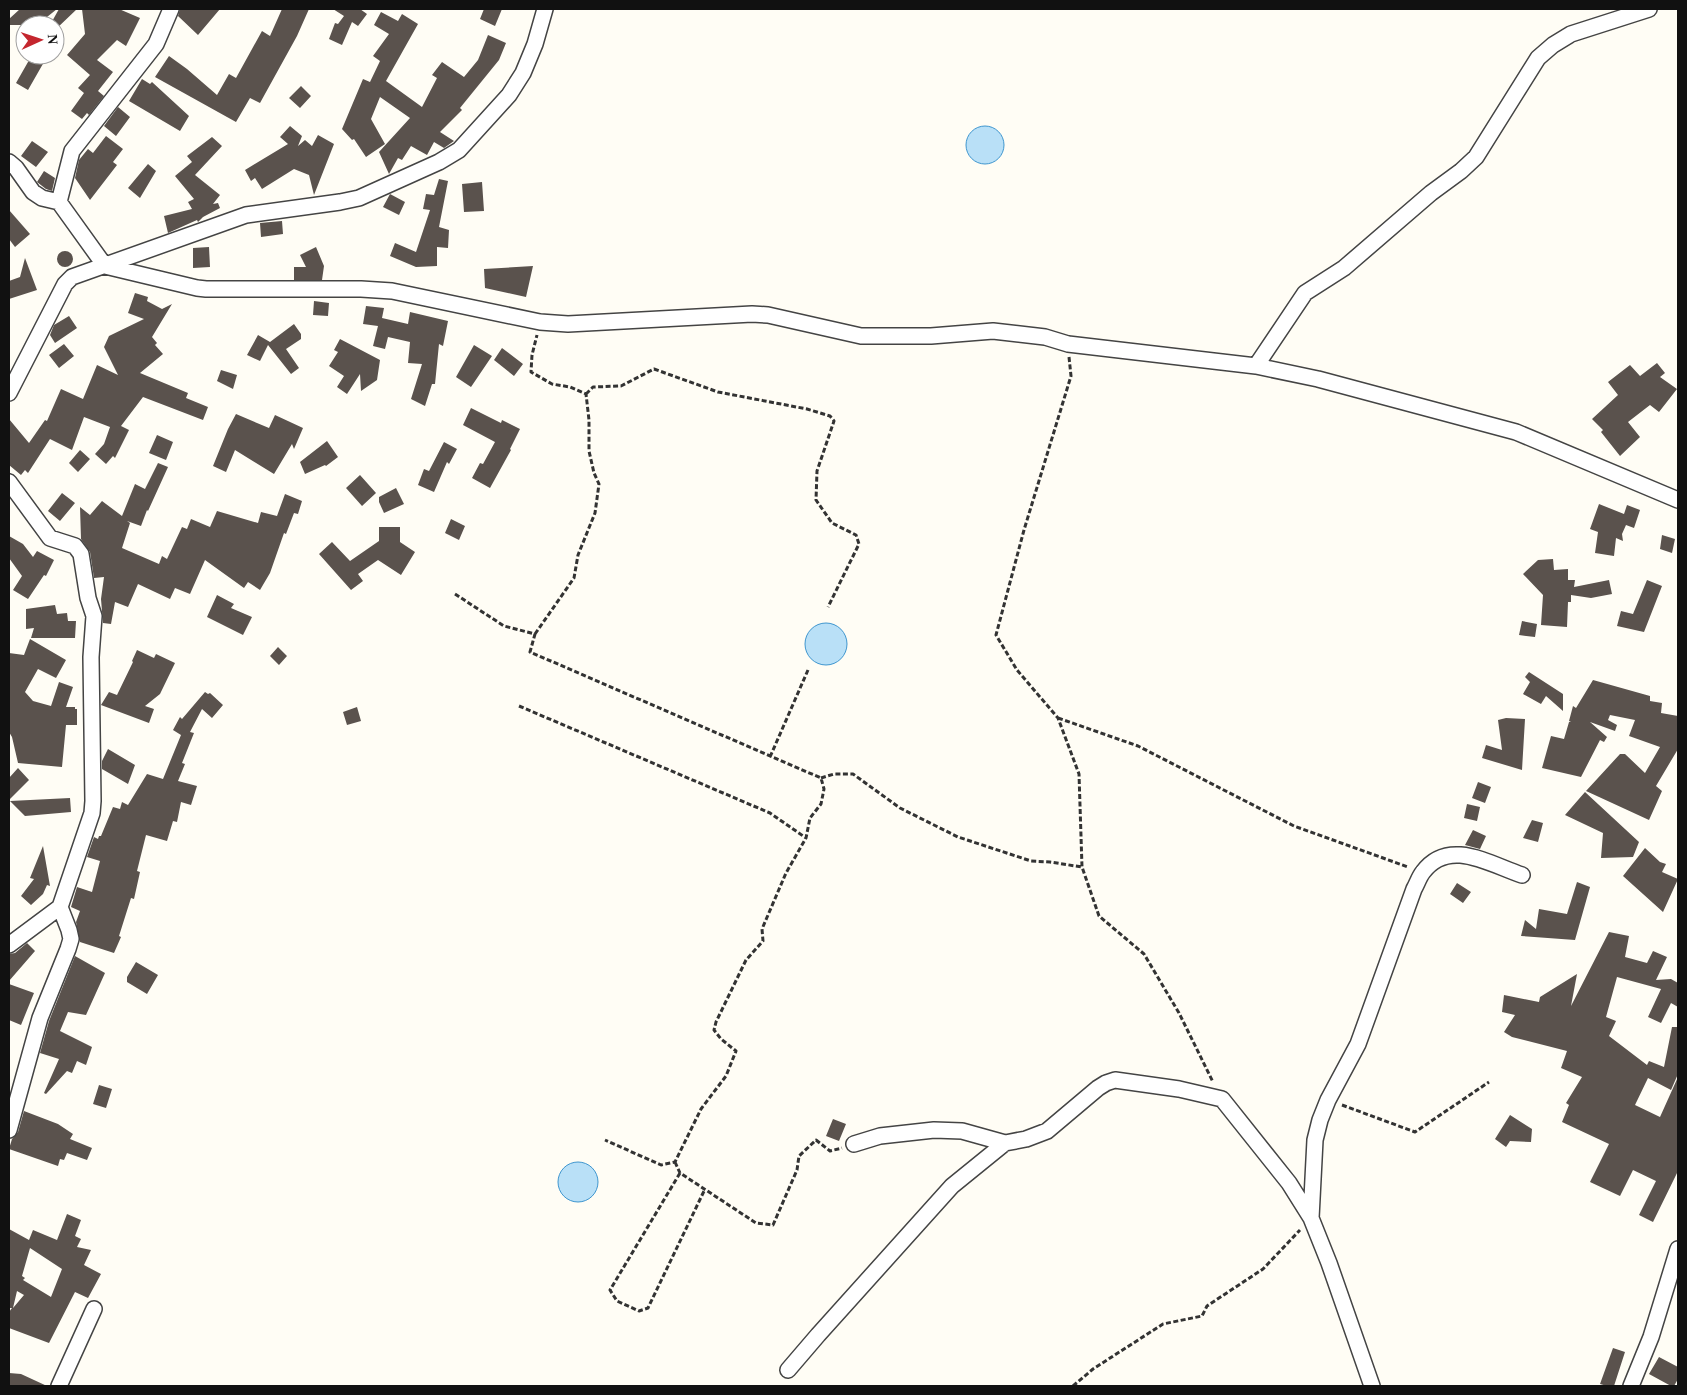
<svg xmlns="http://www.w3.org/2000/svg" width="1687" height="1395" font-family="Georgia,serif">
	<style>
		.water { fill: #b9e0f7; stroke: #3f96cf }
		.building { fill: #5a524d; fill-rule: evenodd }
		.lines { fill: none; stroke-linecap: round; stroke-linejoin: round }
		.street-casing { stroke: #444; stroke-width: 18 }
		.path { stroke: #333; stroke-width: 3; stroke-dasharray: 5 2.5; stroke-linecap: butt }
		.street { stroke: #fff; stroke-width: 15 }
	</style>
	<rect width="100%" height="100%" fill="#fffdf5"/>
	<path class="water" d="M966 145a19 19 0 1 1 38 0a19 19 0 1 1-38 0Z
		M805 644a21 21 0 1 1 42 0a21 21 0 1 1-42 0Z
		M558 1182a20 20 0 1 1 40 0a20 20 0 1 1-40 0Z"/>
	<path class="building" d="M 20,9 L 57,9 L 37,25 L 9,25 L 9,19 Z
		M 59,9 L 77,9 L 55,30 L 55,25 L 50,25 Z
		M 82,9 L 119,9 L 140,18 L 126,46 L 117,40 L 97,60 L 113,72 L 98,91 L 104,96 L 89,115 L 87,113 L 82,119 L 71,111 L 84,93 L 78,88 L 90,75 L 67,55 L 85,34 Z
		M 180,9 L 220,9 L 198,35 L 178,16 Z
		M 282,9 L 309,9 L 297,36 L 260,103 L 250,98 L 236,122 L 155,77 L 169,56 L 187,69 L 217,95 L 229,74 L 236,78 L 262,31 L 270,36 Z
		M 333,9 L 360,9 L 367,14 L 358,26 L 352,22 L 342,45 L 329,39 L 335,23 L 338,24 L 344,16 Z
		M 484,9 L 502,9 L 495,26 L 480,19 Z
		M 381,12 L 398,21 L 402,14 L 418,24 L 386,81 L 422,107 L 437,78 L 432,75 L 442,62 L 464,77 L 478,60 L 488,35 L 506,43 L 499,60 L 460,108 L 462,110 L 440,132 L 454,141 L 444,148 L 434,142 L 427,155 L 411,146 L 402,160 L 398,158 L 389,174 L 379,152 L 410,118 L 380,97 L 371,119 L 385,144 L 366,157 L 354,139 L 352,140 L 342,129 L 363,79 L 370,82 L 380,61 L 373,56 L 389,34 L 374,25 Z
		M 32,55 L 44,62 L 28,90 L 16,83 Z
		M 142,79 L 150,84 L 152,82 L 189,116 L 180,131 L 129,101 Z
		M 301,86 L 311,96 L 300,108 L 289,98 Z
		M 118,107 L 130,117 L 116,136 L 104,126 Z
		M 290,126 L 302,136 L 298,146 L 305,140 L 312,146 L 318,135 L 334,144 L 314,195 L 309,175 L 294,169 L 262,189 L 255,178 L 251,181 L 245,170 L 288,144 L 280,137 Z
		M 106,136 L 123,149 L 113,162 L 117,165 L 90,200 L 75,178 L 79,160 L 88,149 L 93,153 Z
		M 212,137 L 222,146 L 195,175 L 220,195 L 213,204 L 218,203 L 220,208 L 203,217 L 198,222 L 197,220 L 168,233 L 164,216 L 192,209 L 188,202 L 194,199 L 175,176 L 192,162 L 187,156 Z
		M 32,141 L 48,152 L 36,167 L 21,156 Z
		M 148,164 L 156,171 L 140,198 L 128,188 Z
		M 44,171 L 55,178 L 52,191 L 46,189 L 37,182 Z
		M 439,179 L 448,181 L 439,227 L 449,230 L 448,248 L 437,247 L 437,266 L 416,267 L 390,256 L 395,243 L 416,252 L 430,210 L 423,209 L 426,194 L 434,195 Z
		M 482,182 L 484,211 L 464,212 L 462,184 Z
		M 390,194 L 405,202 L 399,215 L 383,207 Z
		M 9,210 L 30,234 L 15,247 L 9,239 Z
		M 282,221 L 283,234 L 261,237 L 260,223 Z
		M 209,247 L 210,267 L 193,268 L 193,248 Z
		M 316,247 L 324,266 L 322,280 L 294,280 L 294,267 L 306,267 L 300,255 Z
		M57 259a8 8 0 1 1 16 0a8 8 0 1 1-16 0Z
		M 25,258 L 37,290 L 9,299 L 9,281 L 20,277 Z
		M 533,266 L 526,297 L 485,288 L 484,269 Z
		M 135,293 L 148,297 L 147,301 L 162,309 L 172,304 L 152,337 L 157,343 L 155,345 L 163,354 L 140,373 L 188,393 L 186,398 L 208,407 L 203,420 L 143,397 L 121,426 L 129,430 L 115,458 L 113,456 L 106,464 L 95,454 L 104,444 L 110,427 L 84,417 L 72,450 L 50,439 L 28,473 L 25,470 L 21,475 L 9,465 L 9,419 L 29,443 L 45,420 L 47,421 L 61,389 L 83,399 L 97,365 L 118,375 L 104,347 L 109,336 L 144,319 L 128,313 Z
		M 314,301 L 329,303 L 328,316 L 313,315 Z
		M 366,306 L 384,308 L 382,318 L 408,324 L 410,312 L 448,321 L 443,346 L 439,344 L 435,384 L 432,384 L 425,406 L 411,399 L 422,364 L 408,363 L 410,342 L 388,337 L 385,349 L 373,346 L 378,326 L 363,324 Z
		M 69,316 L 77,328 L 55,343 L 50,335 L 54,325 Z
		M 294,324 L 301,334 L 301,339 L 286,349 L 299,368 L 291,374 L 268,345 L 260,361 L 247,355 L 258,335 L 270,342 Z
		M 340,339 L 380,360 L 377,380 L 361,391 L 360,374 L 347,394 L 337,387 L 344,376 L 329,366 L 338,352 L 334,350 Z
		M 64,344 L 74,356 L 59,368 L 49,355 Z
		M 474,345 L 492,356 L 471,387 L 456,377 Z
		M 502,348 L 523,364 L 514,376 L 494,360 Z
		M 1657,363 L 1665,373 L 1660,377 L 1677,389 L 1659,412 L 1650,405 L 1628,422 L 1640,437 L 1620,456 L 1601,432 L 1603,430 L 1592,419 L 1618,395 L 1608,382 L 1630,365 L 1640,376 Z
		M 221,370 L 237,375 L 233,389 L 217,381 Z
		M 471,408 L 501,423 L 502,420 L 520,429 L 510,449 L 511,450 L 490,488 L 472,478 L 480,463 L 483,464 L 495,442 L 463,425 Z
		M 236,414 L 269,428 L 275,415 L 303,428 L 294,449 L 292,444 L 274,474 L 235,450 L 226,472 L 213,466 L 228,429 Z
		M 157,435 L 173,442 L 166,460 L 149,453 Z
		M 327,441 L 338,457 L 326,466 L 325,465 L 305,474 L 300,462 Z
		M 444,442 L 457,449 L 449,464 L 447,462 L 434,492 L 418,485 L 424,469 L 429,471 Z
		M 80,450 L 90,459 L 78,472 L 69,463 Z
		M 158,463 L 168,467 L 148,511 L 147,510 L 141,526 L 127,521 L 130,523 L 122,548 L 159,564 L 162,556 L 167,559 L 182,527 L 187,529 L 191,519 L 210,527 L 217,511 L 258,523 L 261,512 L 277,516 L 285,494 L 302,501 L 298,514 L 294,513 L 286,534 L 284,533 L 270,573 L 260,590 L 248,582 L 244,588 L 205,560 L 190,594 L 175,588 L 170,599 L 138,584 L 128,607 L 115,602 L 111,624 L 103,623 L 101,599 L 104,577 L 94,578 L 90,552 L 81,539 L 80,507 L 90,515 L 102,501 L 122,516 L 135,484 L 145,489 Z
		M 360,475 L 376,493 L 362,506 L 346,488 Z
		M 396,488 L 404,504 L 384,513 L 379,502 L 379,497 Z
		M 62,493 L 75,503 L 60,521 L 48,511 Z
		M 1599,504 L 1624,514 L 1627,505 L 1640,510 L 1634,528 L 1626,525 L 1622,534 L 1623,541 L 1616,538 L 1614,556 L 1595,553 L 1598,532 L 1590,529 Z
		M 451,519 L 465,526 L 459,540 L 445,533 Z
		M 379,527 L 400,527 L 400,542 L 415,552 L 401,575 L 378,560 L 358,574 L 363,581 L 351,590 L 319,554 L 332,542 L 350,561 L 379,541 Z
		M 1662,535 L 1675,539 L 1672,553 L 1660,549 Z
		M 9,536 L 23,544 L 33,557 L 37,551 L 54,560 L 46,576 L 44,575 L 28,599 L 13,590 L 22,576 L 9,558 Z
		M 1553,559 L 1554,570 L 1568,569 L 1568,580 L 1575,580 L 1574,587 L 1609,580 L 1612,594 L 1591,598 L 1571,595 L 1571,602 L 1568,602 L 1567,627 L 1541,625 L 1543,595 L 1523,574 L 1538,560 Z
		M 1647,580 L 1662,586 L 1644,632 L 1617,626 L 1621,611 L 1633,614 Z
		M 217,595 L 234,604 L 231,608 L 252,617 L 243,635 L 207,617 Z
		M 55,605 L 57,614 L 67,613 L 68,621 L 76,621 L 75,638 L 31,638 L 34,628 L 26,629 L 26,609 Z
		M 1522,621 L 1537,624 L 1535,637 L 1519,635 Z
		M 30,639 L 66,660 L 56,678 L 38,669 L 25,692 L 33,701 L 51,706 L 59,682 L 73,687 L 66,707 L 75,707 L 75,709 L 77,709 L 77,725 L 66,725 L 62,767 L 18,763 L 12,737 L 9,732 L 9,653 L 24,655 Z
		M 278,647 L 287,656 L 279,665 L 270,656 Z
		M 137,650 L 154,658 L 156,654 L 175,663 L 160,694 L 145,706 L 154,709 L 149,723 L 101,705 L 109,692 L 117,695 L 133,662 L 132,661 Z
		M 1529,672 L 1563,694 L 1563,711 L 1546,696 L 1541,704 L 1523,694 L 1530,682 L 1525,677 Z
		M 1593,680 L 1650,696 L 1650,701 L 1662,703 L 1661,713 L 1678,716 L 1678,749 L 1656,786 L 1662,791 L 1649,820 L 1586,791 L 1620,754 L 1625,754 L 1645,773 L 1660,747 L 1629,736 L 1635,720 L 1610,715 L 1608,720 L 1617,725 L 1615,731 L 1590,722 L 1607,737 L 1604,742 L 1600,740 L 1581,777 L 1542,768 L 1551,736 L 1564,739 L 1569,722 L 1571,722 L 1569,721 L 1573,706 L 1576,708 Z
		M 205,692 L 208,694 L 210,693 L 223,705 L 212,718 L 202,709 L 190,732 L 194,733 L 182,763 L 185,764 L 178,781 L 197,786 L 191,805 L 181,802 L 177,822 L 173,821 L 167,841 L 146,835 L 137,871 L 140,872 L 134,899 L 131,898 L 119,936 L 121,937 L 114,953 L 80,942 L 76,922 L 80,911 L 71,907 L 77,887 L 92,892 L 100,861 L 87,857 L 94,837 L 98,839 L 99,836 L 101,836 L 113,807 L 120,809 L 122,802 L 128,805 L 147,774 L 163,779 L 181,735 L 173,730 L 180,717 L 182,719 Z
		M 357,707 L 361,721 L 347,725 L 343,712 Z
		M 1506,718 L 1525,719 L 1522,770 L 1482,758 L 1486,745 L 1502,750 L 1498,720 Z
		M 108,749 L 135,765 L 128,784 L 102,769 L 102,761 Z
		M 18,768 L 29,780 L 9,800 L 9,778 Z
		M 1478,782 L 1491,787 L 1485,803 L 1472,798 Z
		M 1585,792 L 1639,842 L 1633,857 L 1601,858 L 1603,833 L 1565,815 Z
		M 70,798 L 71,812 L 25,816 L 10,801 Z
		M 1467,804 L 1480,807 L 1477,821 L 1464,818 Z
		M 1532,820 L 1543,823 L 1538,842 L 1523,838 Z
		M 1473,830 L 1486,836 L 1480,849 L 1465,845 Z
		M 43,846 L 50,886 L 47,885 L 43,894 L 31,905 L 21,896 L 34,879 L 30,878 Z
		M 1645,848 L 1660,862 L 1666,864 L 1662,872 L 1678,879 L 1663,912 L 1623,876 Z
		M 1577,882 L 1590,887 L 1575,940 L 1521,936 L 1525,920 L 1536,929 L 1539,909 L 1567,914 Z
		M 1457,883 L 1471,892 L 1463,903 L 1450,894 Z
		M 1609,932 L 1629,936 L 1625,957 L 1647,963 L 1653,951 L 1667,957 L 1656,980 L 1671,979 L 1678,983 L 1678,1007 L 1671,1003 L 1661,1023 L 1648,1017 L 1661,989 L 1617,977 L 1606,1017 L 1616,1021 L 1609,1036 L 1647,1065 L 1649,1061 L 1664,1067 L 1672,1027 L 1678,1027 L 1678,1074 L 1671,1090 L 1648,1078 L 1635,1105 L 1660,1117 L 1678,1077 L 1678,1171 L 1653,1222 L 1639,1215 L 1656,1181 L 1633,1170 L 1620,1196 L 1590,1182 L 1609,1144 L 1562,1122 L 1569,1105 L 1566,1103 L 1582,1077 L 1561,1068 L 1567,1051 L 1512,1037 L 1504,1032 L 1515,1015 L 1502,1012 L 1504,995 L 1539,1002 L 1540,997 L 1577,974 L 1571,1006 Z
		M 27,943 L 35,951 L 9,981 L 9,954 L 15,953 Z
		M 75,956 L 105,973 L 86,1015 L 68,1012 L 60,1031 L 92,1047 L 86,1065 L 77,1061 L 72,1073 L 67,1071 L 46,1094 L 44,1093 L 59,1059 L 40,1053 L 49,1021 Z
		M 136,962 L 158,975 L 147,994 L 127,982 L 127,977 Z
		M 9,984 L 34,993 L 21,1025 L 9,1020 Z
		M 99,1085 L 112,1089 L 106,1108 L 93,1104 Z
		M 24,1111 L 58,1124 L 73,1134 L 70,1139 L 92,1148 L 87,1160 L 67,1153 L 64,1160 L 60,1159 L 58,1166 L 9,1149 L 12,1139 L 18,1132 Z
		M 1510,1115 L 1532,1129 L 1531,1142 L 1510,1141 L 1506,1147 L 1495,1139 Z
		M 833,1119 L 846,1124 L 839,1141 L 826,1136 Z
		M 67,1214 L 81,1220 L 75,1236 L 81,1239 L 77,1247 L 91,1250 L 84,1265 L 101,1274 L 88,1298 L 75,1292 L 49,1343 L 9,1328 L 9,1312 L 12,1308 L 9,1308 L 9,1229 L 29,1240 L 33,1230 L 57,1240 ZM 30,1248 L 62,1269 L 51,1297 L 23,1280 L 25,1278 L 22,1276 ZM 17,1291 L 24,1295 L 13,1308 Z
		M 1613,1348 L 1625,1352 L 1614,1386 L 1607,1386 L 1600,1384 Z
		M 1659,1357 L 1678,1367 L 1678,1379 L 1674,1386 L 1671,1386 L 1649,1374 Z
		M 9,1373 L 21,1374 L 47,1386 L 9,1386 Z"/>
	<g class="lines">
		<defs>
			<path id="street" d="M 9,162 L 16,168 L 33,192 L 42,198 L 59,202 L 105,266 L 197,288 L 206,289 L 361,289 L 392,291 L 540,322 L 568,324 L 752,314 L 768,315 L 861,336 L 931,336 L 993,331 L 1045,337 L 1068,344 L 1256,366 L 1318,379 L 1516,432 L 1678,500
				M 59,202 L 72,151 L 156,44 L 171,9
				M 1256,366 L 1305,293 L 1344,268 L 1431,193 L 1461,171 L 1476,157 L 1538,58 L 1553,45 L 1571,34 L 1649,9
				M 9,393 L 65,284 L 72,277 L 246,215 L 340,202 L 359,198 L 439,162 L 459,150 L 509,95 L 523,73 L 535,44 L 545,9
				M 9,482 L 50,538 L 75,546 L 81,554 L 88,598 L 94,616 L 91,657 L 93,801 L 92,813 L 60,907 L 69,930 L 71,939 L 68,949 L 40,1018 L 9,1130
				M 9,945 L 60,907
				M 854,1144 L 880,1136 L 934,1130 L 962,1131 L 1005,1143 L 1026,1139 L 1047,1131 L 1098,1088 L 1106,1083 L 1115,1080 L 1179,1089 L 1222,1099 L 1289,1183 L 1311,1218 L 1329,1263 L 1372,1386
				M 1311,1218 L 1315,1140 L 1320,1120 L 1328,1100 L 1358,1044 L 1414,889 C 1417,884 1419,877 1423,872 C 1449,837 1491,865 1522,875
				M 788,1370 L 818,1335 L 952,1186 L 1005,1143
				M 59,1386 L 94,1309
				M 1631,1386 L 1651,1337 L 1678,1249"/>
		</defs>
		<use href="#street" class="street-casing"/>
		<path class="path" d="M 1069,357 L 1071,376 L 1024,530 L 996,635 L 1017,670 L 1058,718 L 1079,774 L 1082,867 L 1099,916 L 1144,954 L 1179,1013 L 1213,1082
			M 586,394 L 593,387 L 621,386 L 654,369 L 718,392 L 807,409 L 830,416 L 834,421 L 817,471 L 816,500 L 832,523 L 856,535 L 859,544 L 828,607
			M 455,594 L 504,626 L 535,634 L 530,652 L 821,778 L 824,789 L 821,804 L 810,818 L 806,838 L 786,873 L 762,929 L 763,941 L 746,960 L 716,1022 L 714,1030 L 721,1039 L 736,1051 L 726,1076 L 701,1109 L 675,1162 L 661,1165 L 605,1140
			M 535,634 L 574,578 L 578,555 L 595,513 L 599,484 L 594,473 L 589,451 L 589,420 L 586,394 L 570,387 L 552,384 L 531,372 L 532,355 L 537,335
			M 519,706 L 770,813 L 806,838
			M 1058,718 L 1138,746 L 1294,826 L 1408,867
			M 770,757 L 808,670
			M 821,778 L 834,774 L 853,774 L 900,808 L 958,837 L 1031,861 L 1050,862 L 1082,867
			M 1342,1105 L 1415,1132 L 1489,1082
			M 675,1162 L 680,1173 L 756,1223 L 773,1225 L 797,1170 L 799,1156 L 816,1140 L 830,1151 L 842,1148
			M 680,1173 L 610,1290 L 617,1301 L 639,1311 L 648,1308 L 705,1189
			M 1073,1386 L 1093,1369 L 1163,1324 L 1202,1316 L 1207,1306 L 1263,1269 L 1300,1230"/>
		<use href="#street" class="street"/>
	</g>
	<rect width="1687" height="1395" fill="none" stroke="#111111" stroke-width="20"/>
	<g transform="translate(40 40) rotate(87)"><circle r="24" fill="#ffffff" stroke="#a0a0a0"/>
	<path d="M0-4L9 19L0 12L-9 19Z" fill="#c4262e"/>
	<text y="-8" font-size="14" font-weight="bold" text-anchor="middle" fill="#111111">N</text>
	</g>
</svg>
